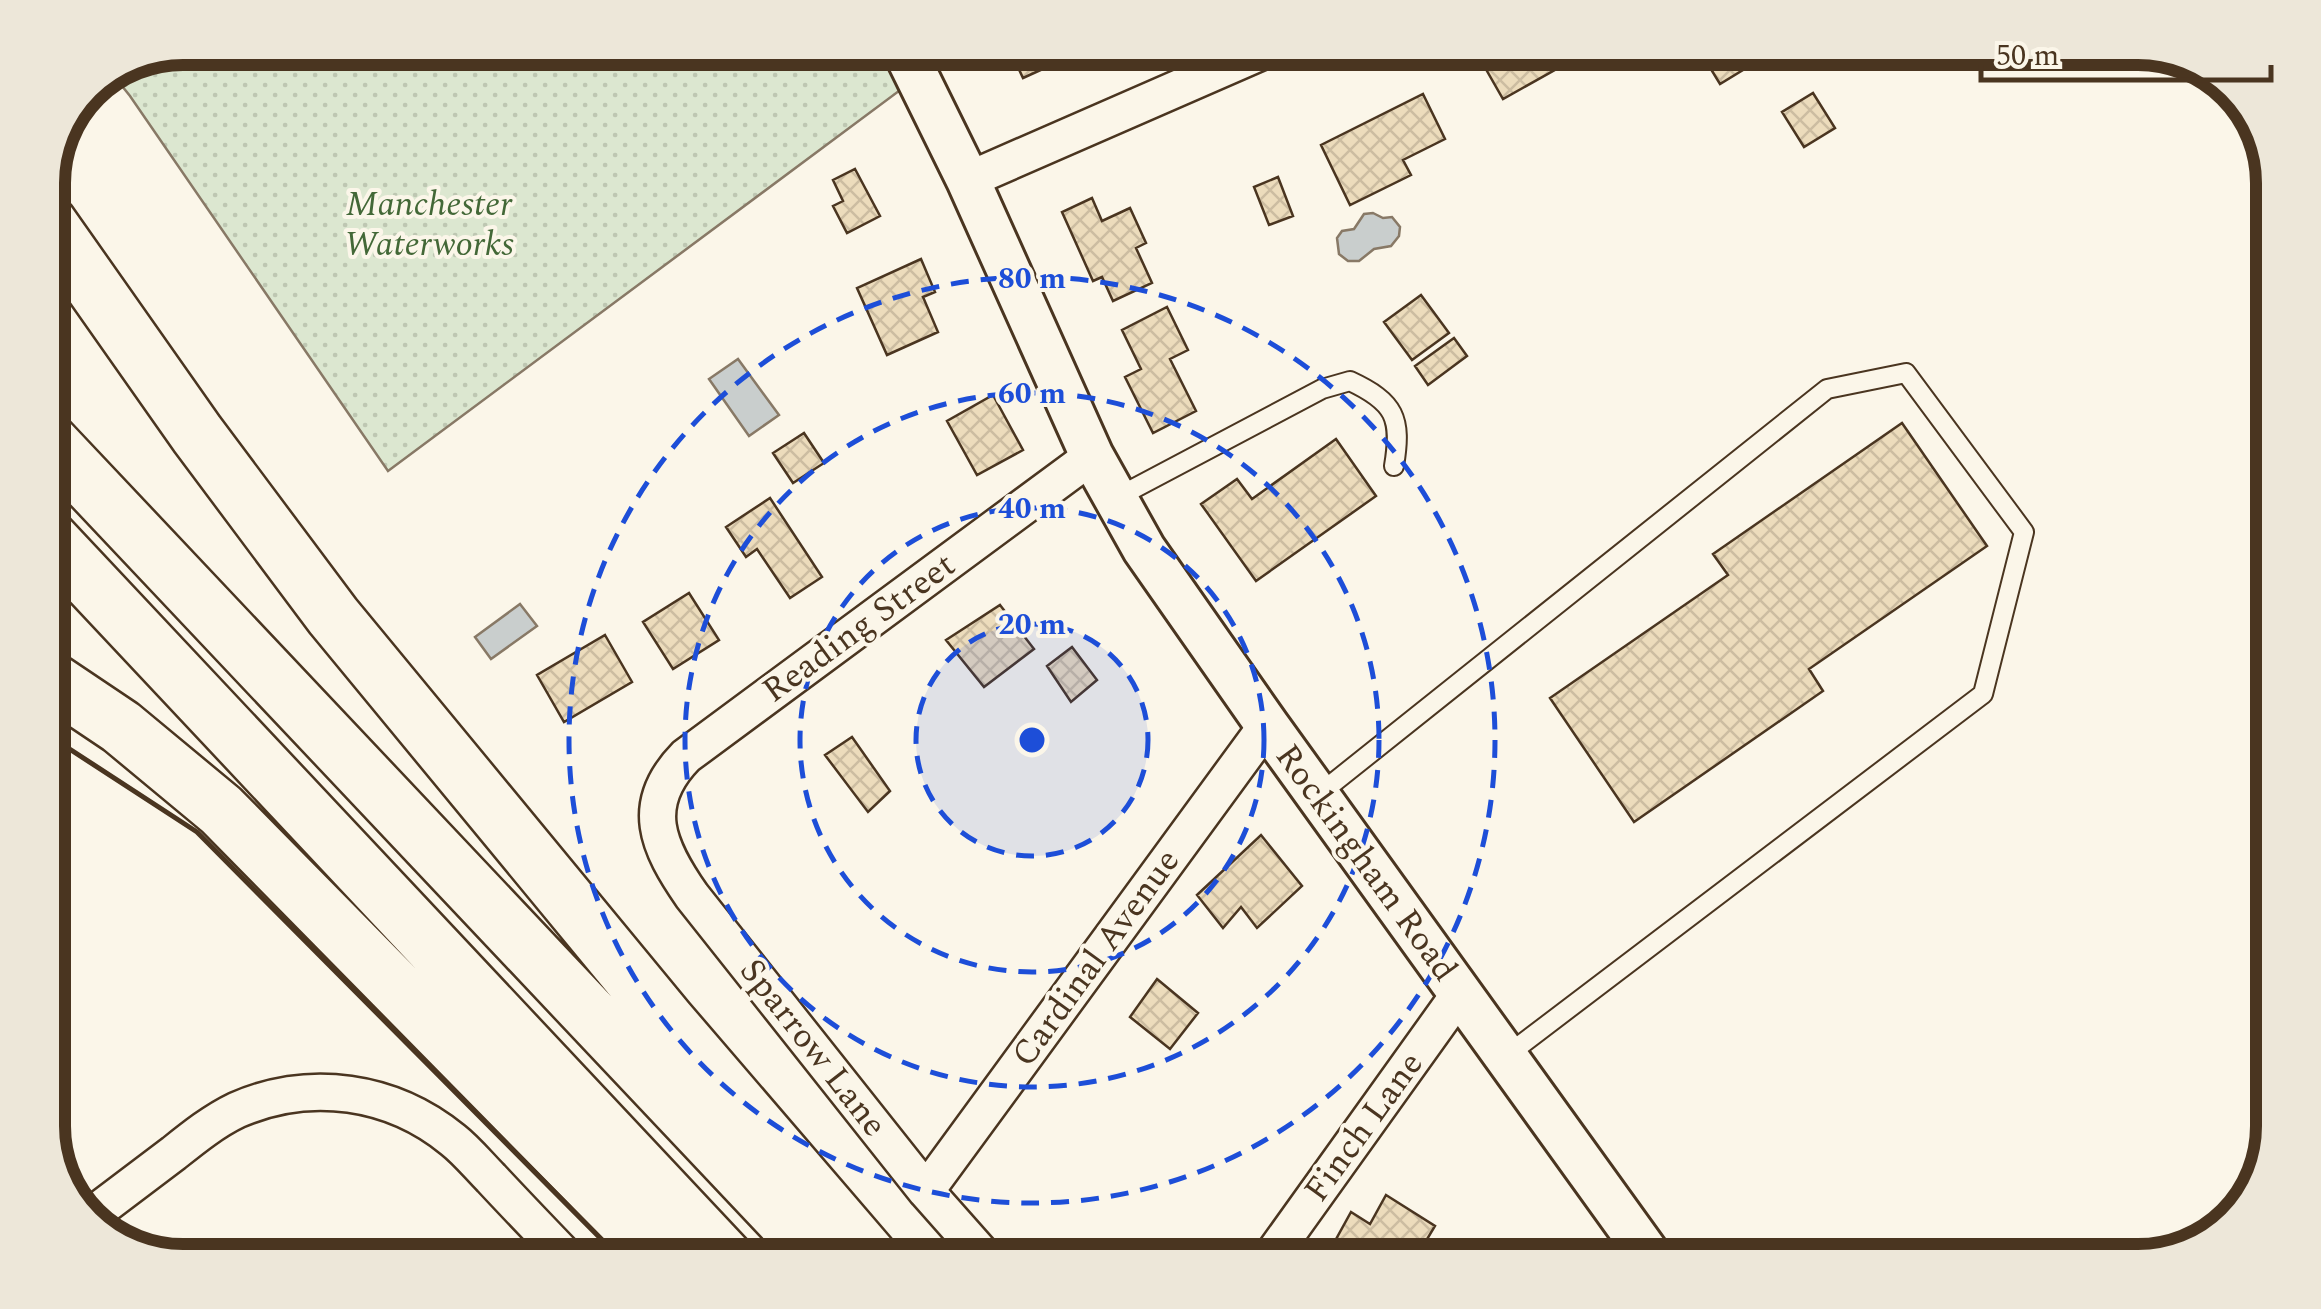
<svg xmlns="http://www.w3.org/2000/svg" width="2321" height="1309" font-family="Spectral,serif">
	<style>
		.park { fill: url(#park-dots); stroke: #887966; stroke-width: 2.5 }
		.water { fill: #c9cecd; stroke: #887966; stroke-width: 2.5 }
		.building { fill: url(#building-cross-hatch); stroke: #4a3520; stroke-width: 2.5 }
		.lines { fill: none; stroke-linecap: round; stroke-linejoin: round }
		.service-casing { stroke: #4a3520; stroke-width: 22 }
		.minor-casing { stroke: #4a3520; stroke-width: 40 }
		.tertiary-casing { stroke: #4a3520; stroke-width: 48 }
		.motorway-casing { stroke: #4a3520; stroke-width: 60 }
		.service { stroke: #fbf6e9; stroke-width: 18 }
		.minor { stroke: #fbf6e9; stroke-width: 35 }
		.tertiary { stroke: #fbf6e9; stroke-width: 42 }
		.motorway { stroke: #fbf6e9; stroke-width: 55 }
		.wall { stroke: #4a3520; stroke-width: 5 }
		.ring { fill: none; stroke: #1d4ed8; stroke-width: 5; stroke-dasharray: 18 12 }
		.labels { text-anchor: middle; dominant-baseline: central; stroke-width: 8; stroke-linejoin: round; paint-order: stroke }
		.park-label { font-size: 35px; font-style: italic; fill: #436837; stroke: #fbf6e9 }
		.street-label { font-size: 35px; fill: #4a3520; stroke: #fbf6e9 }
		.rim { fill: none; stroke: #4a3520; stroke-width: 12 }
		.centre { fill: #1d4ed8; stroke: #fbf6e9; stroke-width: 5 }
		.ring-label { font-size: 30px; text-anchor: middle; font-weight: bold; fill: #1d4ed8; stroke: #fbf6e9; stroke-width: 8; stroke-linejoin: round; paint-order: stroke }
	</style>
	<defs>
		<pattern id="park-dots" width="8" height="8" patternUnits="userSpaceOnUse" patternTransform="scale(2.5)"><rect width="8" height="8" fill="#dce7d0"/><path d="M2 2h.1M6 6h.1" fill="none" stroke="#bec7b2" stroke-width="1.8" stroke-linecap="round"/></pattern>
		<pattern id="building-cross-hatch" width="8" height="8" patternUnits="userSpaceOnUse" patternTransform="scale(2.5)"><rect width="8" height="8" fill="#ecdcbc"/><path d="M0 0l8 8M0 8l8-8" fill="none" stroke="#ccbda1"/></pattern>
	</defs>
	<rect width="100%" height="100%" fill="#fbf6e9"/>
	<path class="park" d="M 183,48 L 882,48 L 903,88 L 388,471 L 130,96 L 114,76 Z"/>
	<path class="water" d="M 1373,213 L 1383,218 L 1392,217 L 1400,227 L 1399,236 L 1391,246 L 1374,249 L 1359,261 L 1348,261 L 1339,254 L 1337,238 L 1342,231 L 1354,229 L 1364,214 Z
		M 738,359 L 779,415 L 749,436 L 709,379 Z
		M 520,604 L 537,626 L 491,659 L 475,637 Z"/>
	<path class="building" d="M 1009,48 L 1089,48 L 1023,78 Z
		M 1495,48 L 1560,48 L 1569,62 L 1503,99 L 1479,57 Z
		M 1698,48 L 1740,48 L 1751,65 L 1720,84 Z
		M 1813,93 L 1835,128 L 1804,147 L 1782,112 Z
		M 1423,94 L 1445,139 L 1403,160 L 1411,175 L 1350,205 L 1321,145 Z
		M 855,169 L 880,216 L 847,233 L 833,206 L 843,201 L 833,180 Z
		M 1278,177 L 1293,216 L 1269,225 L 1254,187 Z
		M 1092,198 L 1102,221 L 1130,208 L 1146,243 L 1136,248 L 1152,283 L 1113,301 L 1102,277 L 1093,281 L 1062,212 Z
		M 921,259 L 935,292 L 923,297 L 938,332 L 887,355 L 857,288 Z
		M 1421,295 L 1449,333 L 1412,360 L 1384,322 Z
		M 1167,307 L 1188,350 L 1170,359 L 1196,411 L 1153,433 L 1125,377 L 1141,369 L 1122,330 Z
		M 1454,338 L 1467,356 L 1428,385 L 1415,366 Z
		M 993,395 L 1023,450 L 977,475 L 947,421 Z
		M 1902,423 L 1987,546 L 1809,669 L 1823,691 L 1634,822 L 1550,698 L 1728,575 L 1713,554 Z
		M 804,433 L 824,463 L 793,483 L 773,453 Z
		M 1336,439 L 1376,496 L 1256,581 L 1201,504 L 1237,479 L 1252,499 Z
		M 770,498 L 822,577 L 790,598 L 757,549 L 746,557 L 726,527 Z
		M 689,593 L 719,640 L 673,669 L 643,622 Z
		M 1000,605 L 1034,649 L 984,687 L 946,640 Z
		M 605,635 L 632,682 L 564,722 L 537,675 Z
		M 1072,647 L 1097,680 L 1071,702 L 1047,666 Z
		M 852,737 L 890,791 L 868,812 L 825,755 Z
		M 1261,835 L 1302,886 L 1257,928 L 1241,907 L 1223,928 L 1197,895 Z
		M 1157,979 L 1198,1013 L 1170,1049 L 1130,1017 Z
		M 1386,1195 L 1435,1226 L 1414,1261 L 1324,1261 L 1351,1212 L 1370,1224 Z"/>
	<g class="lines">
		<defs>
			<path id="service" d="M 1116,498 L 1322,389 L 1350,381 C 1395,402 1402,418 1394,466
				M 1318,795 L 1827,389 L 1906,373 L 2024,532 L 1983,694 L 1506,1056"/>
			<path id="minor" d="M 968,180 L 1270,48
				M 926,1191 L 1267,725
				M 88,1218 C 117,1196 145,1175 174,1153 C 194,1137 214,1121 237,1110 C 310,1078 392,1090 453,1140 C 467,1151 479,1166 491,1178 C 517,1206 544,1234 570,1261
				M 988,1261 L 926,1191 L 692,896 C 658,847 638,805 686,756 L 1092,456
				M 1268,1261 L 1460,993"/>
			<path id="tertiary" d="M 903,48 L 968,180 L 1092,456 L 1144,549 L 1267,725 L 1653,1261"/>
			<path id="motorway" d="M 48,222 L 197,434 L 333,616 L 667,1021 L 873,1261
				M 48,440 L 823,1261
				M 48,537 L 728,1261
				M 48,678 L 121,727 L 221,810 L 647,1243 L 676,1261"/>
		</defs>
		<use href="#service" class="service-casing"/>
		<use href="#minor" class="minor-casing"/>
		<use href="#tertiary" class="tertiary-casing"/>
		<use href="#motorway" class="motorway-casing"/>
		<use href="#service" class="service"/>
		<use href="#minor" class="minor"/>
		<use href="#tertiary" class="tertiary"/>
		<use href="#motorway" class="motorway"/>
		<path class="wall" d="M 48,735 L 197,832 L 623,1261"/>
	</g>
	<circle cx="1032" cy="740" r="116" fill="#1d4ed8" fill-opacity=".12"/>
	<g class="ring">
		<circle cx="1032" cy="740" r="116"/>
		<circle cx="1032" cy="740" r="232"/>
		<circle cx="1032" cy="740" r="347"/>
		<circle cx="1032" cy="740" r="463"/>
	</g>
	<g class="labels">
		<g class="park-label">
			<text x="429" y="204">Manchester<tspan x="429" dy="40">Waterworks</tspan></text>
		</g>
		<g class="street-label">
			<text transform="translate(859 628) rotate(-36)">Reading Street</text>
			<text transform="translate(1366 863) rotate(54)">Rockingham Road</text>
			<text transform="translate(1096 958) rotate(-54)">Cardinal Avenue</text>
			<text transform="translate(813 1048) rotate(52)">Sparrow Lane</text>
			<text transform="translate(1364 1127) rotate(-54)">Finch Lane</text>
		</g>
	</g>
	<path d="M0 0H2321V1309H0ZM183 65H2138A118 118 0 0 1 2256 183V1126A118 118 0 0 1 2138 1244H183A118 118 0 0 1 65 1126V183A118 118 0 0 1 183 65Z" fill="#ede7d9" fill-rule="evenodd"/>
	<path class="rim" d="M183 65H2138A118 118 0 0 1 2256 183V1126A118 118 0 0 1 2138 1244H183A118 118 0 0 1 65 1126V183A118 118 0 0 1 183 65Z"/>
	<circle cx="1032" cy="740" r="15" class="centre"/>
	<g class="ring-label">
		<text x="1032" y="288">80 m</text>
		<text x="1032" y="403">60 m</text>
		<text x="1032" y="518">40 m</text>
		<text x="1032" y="634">20 m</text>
	</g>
	<path d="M1981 65v15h290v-15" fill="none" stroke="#4a3520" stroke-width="5"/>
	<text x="1996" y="65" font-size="30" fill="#4a3520" stroke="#fbf6e9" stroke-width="8" paint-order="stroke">50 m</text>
</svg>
